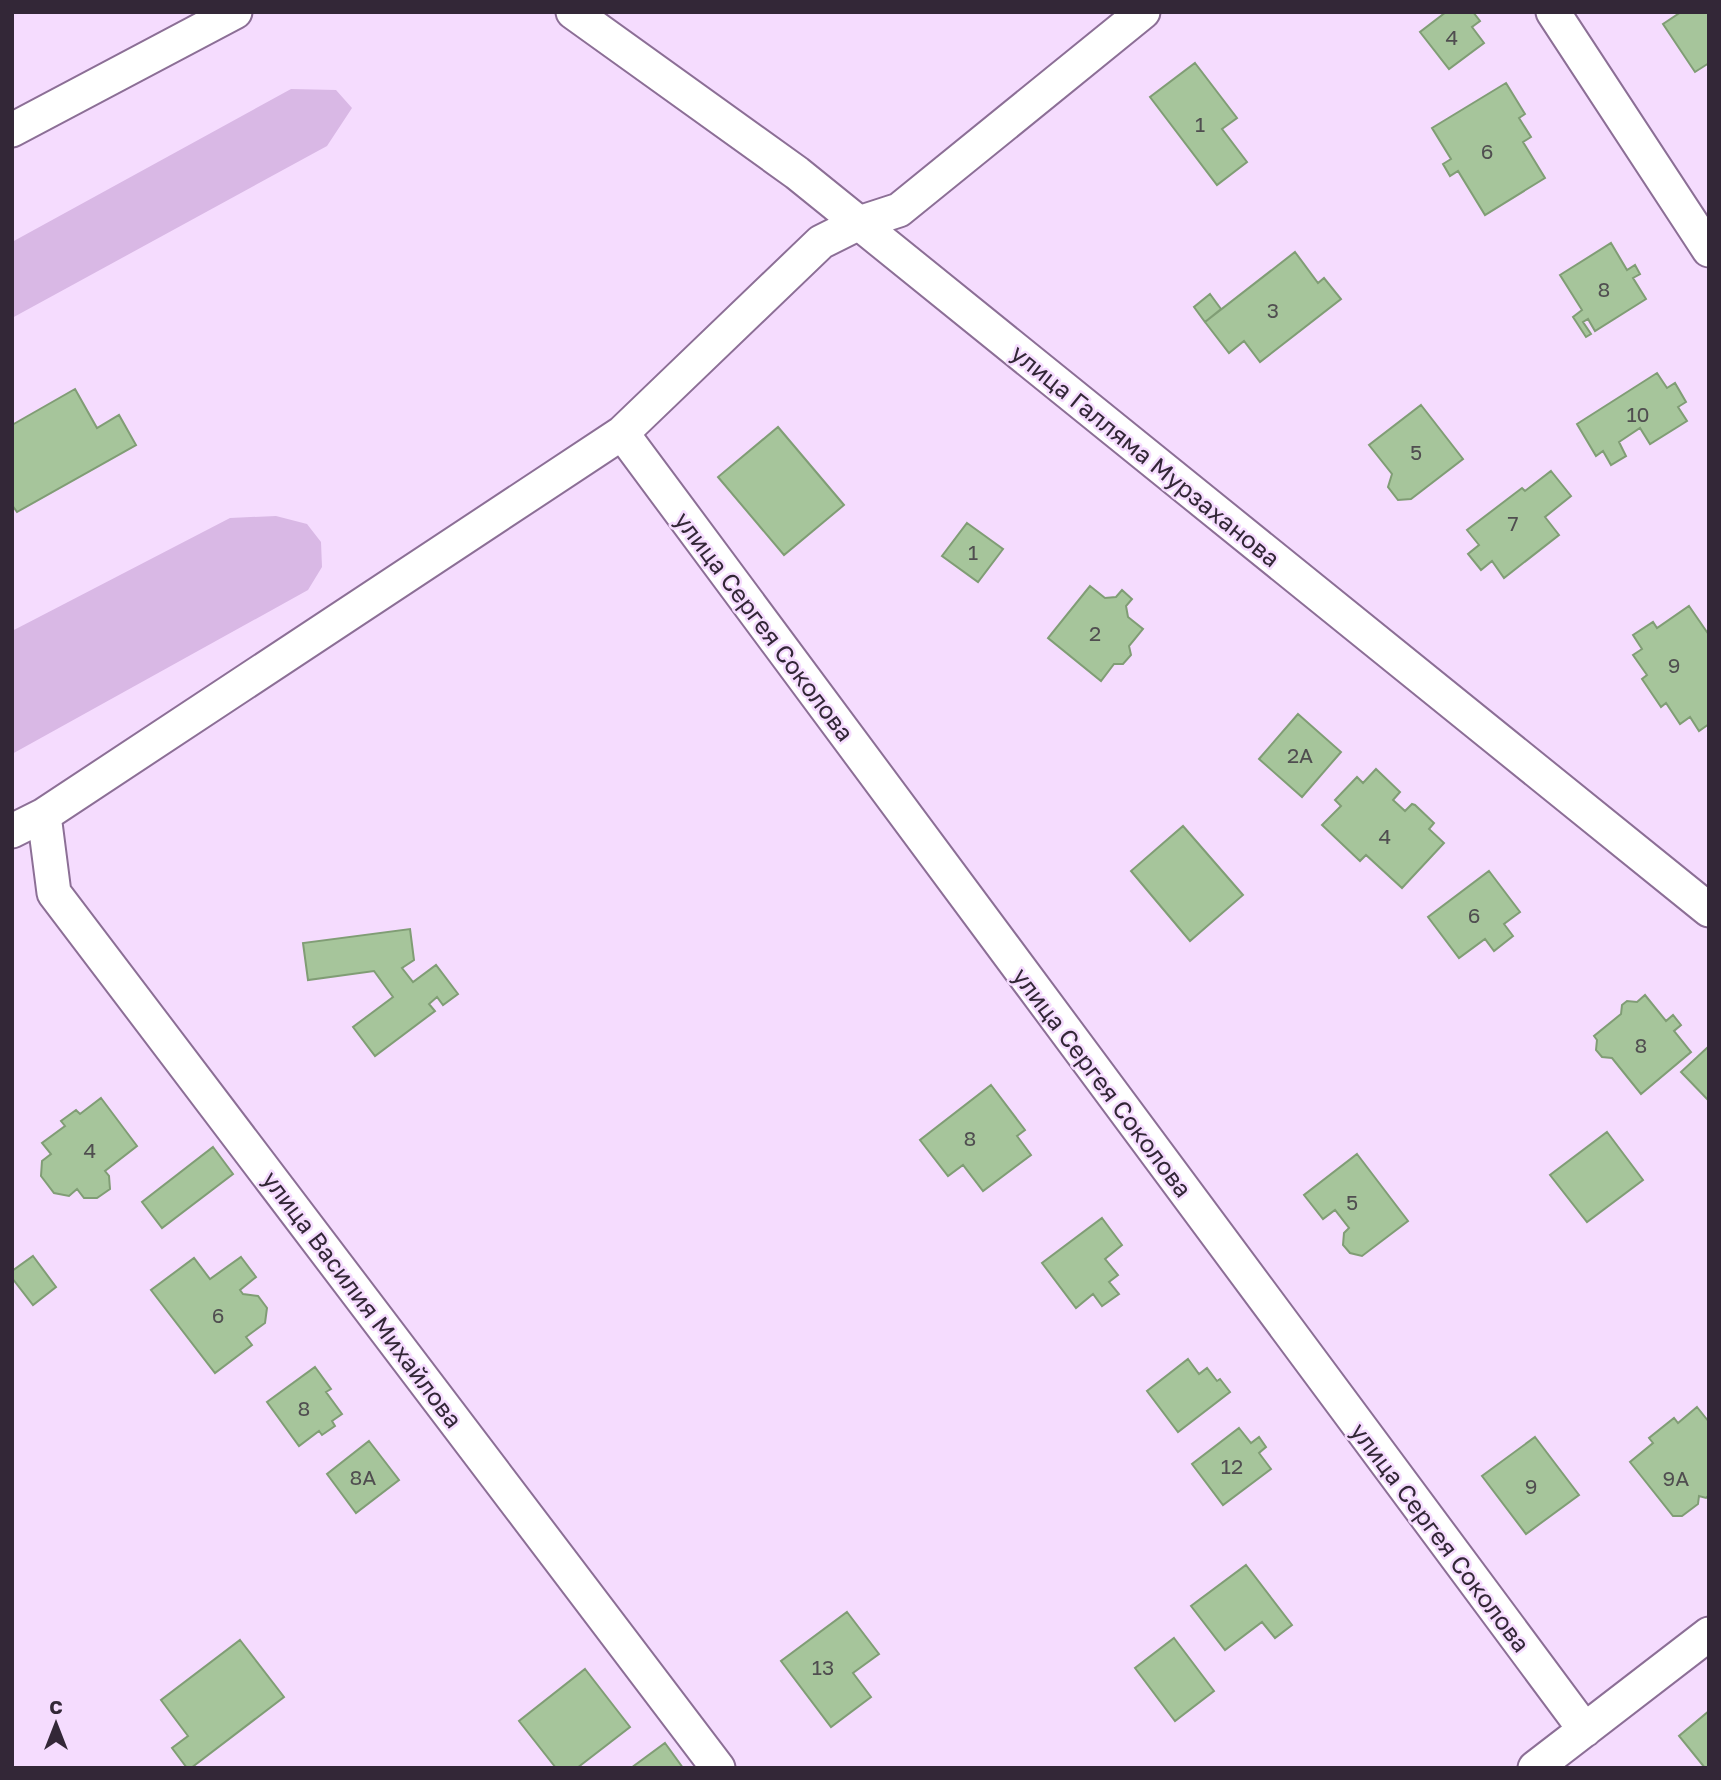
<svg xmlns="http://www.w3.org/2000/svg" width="1721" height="1780" font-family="'Golos Text',sans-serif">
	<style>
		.green { fill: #d9b8e5 }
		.building { fill: #a6c59b; stroke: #809d75; stroke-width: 2 }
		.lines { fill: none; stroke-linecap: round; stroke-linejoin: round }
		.minor-casing { stroke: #8c6f96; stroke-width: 37 }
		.minor { stroke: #fff; stroke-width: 33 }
		.labels { text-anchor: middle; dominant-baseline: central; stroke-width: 5; stroke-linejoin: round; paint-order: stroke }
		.number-label { font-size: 21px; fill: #504e50 }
		.street-label { font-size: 24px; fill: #332737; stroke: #f5dcfe }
	</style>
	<rect width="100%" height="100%" fill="#f5dcfe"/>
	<path class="green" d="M 291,89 L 336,90 L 352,108 L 327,146 L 12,318 L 12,242 Z
		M 276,516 L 307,524 L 321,542 L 322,567 L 308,590 L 12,754 L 12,631 L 230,518 Z"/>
	<path class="building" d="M 1446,12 L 1473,12 L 1480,21 L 1472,27 L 1484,43 L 1449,69 L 1420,32 Z
		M 1681,12 L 1709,12 L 1709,63 L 1695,72 L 1663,24 Z
		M 1195,63 L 1237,118 L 1222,129 L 1247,162 L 1217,185 L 1150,97 Z
		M 1506,83 L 1525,114 L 1519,118 L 1531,137 L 1523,142 L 1545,178 L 1485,215 L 1458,171 L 1450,176 L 1443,164 L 1451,159 L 1432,128 Z
		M 1611,243 L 1627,270 L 1635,265 L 1640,274 L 1633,278 L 1646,299 L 1595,331 L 1588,319 L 1583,322 L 1591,334 L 1586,337 L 1573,317 L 1582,310 L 1560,275 Z
		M 1295,252 L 1318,283 L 1324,278 L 1341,299 L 1260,362 L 1244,341 L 1229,353 L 1205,322 Z
		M 1295,252 L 1318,283 L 1324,278 L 1341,299 L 1260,362 L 1244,341 L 1229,353 L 1205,322 Z
		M 1210,294 L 1221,309 L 1205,322 L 1194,307 Z
		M 1657,373 L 1667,388 L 1675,383 L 1686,402 L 1678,407 L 1687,421 L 1650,444 L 1640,428 L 1619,442 L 1626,456 L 1611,465 L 1603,451 L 1596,456 L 1577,424 Z
		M 75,389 L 97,428 L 119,415 L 136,445 L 17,512 L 12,505 L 12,425 Z
		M 1421,405 L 1463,459 L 1411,499 L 1398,500 L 1388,487 L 1392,474 L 1369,445 Z
		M 778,427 L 844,505 L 784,555 L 718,477 Z
		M 1551,471 L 1571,496 L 1545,517 L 1559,535 L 1504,578 L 1492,561 L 1481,570 L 1468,554 L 1479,545 L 1467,530 L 1522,488 L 1525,491 Z
		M 967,523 L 1003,549 L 978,582 L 942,556 Z
		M 1090,586 L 1105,598 L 1116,597 L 1122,590 L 1132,599 L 1126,606 L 1128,617 L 1143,629 L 1129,646 L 1131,655 L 1123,664 L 1114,664 L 1101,681 L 1048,638 Z
		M 1689,606 L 1709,635 L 1709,724 L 1699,731 L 1690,717 L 1680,724 L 1666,703 L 1661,707 L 1642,679 L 1647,675 L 1633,655 L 1642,649 L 1633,635 L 1653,622 L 1657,628 Z
		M 1298,714 L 1341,752 L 1302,797 L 1259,759 Z
		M 1376,769 L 1400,792 L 1393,800 L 1405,811 L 1412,804 L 1415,805 L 1434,823 L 1429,829 L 1444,843 L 1402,888 L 1366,855 L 1360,861 L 1322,825 L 1341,806 L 1335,800 L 1357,777 L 1363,783 Z
		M 1183,826 L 1243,895 L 1190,941 L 1131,871 Z
		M 1489,871 L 1520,912 L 1504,924 L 1513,936 L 1494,951 L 1485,939 L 1459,958 L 1428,917 Z
		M 410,929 L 414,960 L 402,968 L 413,982 L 436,965 L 458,994 L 443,1005 L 437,997 L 429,1004 L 435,1011 L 375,1056 L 353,1027 L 393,997 L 374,971 L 308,980 L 303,943 Z
		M 1645,995 L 1666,1021 L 1673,1015 L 1681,1025 L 1674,1031 L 1691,1052 L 1641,1094 L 1612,1058 L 1602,1057 L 1596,1050 L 1597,1040 L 1594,1036 L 1621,1014 L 1622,1005 L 1627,1001 L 1637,1002 Z
		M 1709,1046 L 1709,1101 L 1681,1072 Z
		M 991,1085 L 1025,1130 L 1017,1136 L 1031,1155 L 983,1191 L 963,1165 L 948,1176 L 920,1140 Z
		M 101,1098 L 137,1146 L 105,1171 L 109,1176 L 110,1189 L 97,1198 L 84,1198 L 77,1189 L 69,1196 L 54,1193 L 41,1176 L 42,1161 L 51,1154 L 42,1143 L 65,1126 L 61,1121 L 76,1110 L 80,1114 Z
		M 1607,1132 L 1643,1180 L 1587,1222 L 1550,1175 Z
		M 213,1147 L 233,1174 L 162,1228 L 142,1202 Z
		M 1357,1154 L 1408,1221 L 1362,1256 L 1350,1253 L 1343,1245 L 1344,1233 L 1349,1228 L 1335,1210 L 1323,1219 L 1304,1195 Z
		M 1102,1218 L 1122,1245 L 1105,1259 L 1118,1275 L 1109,1282 L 1119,1294 L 1102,1306 L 1093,1294 L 1076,1308 L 1042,1263 Z
		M 33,1256 L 56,1287 L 33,1305 L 12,1278 L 12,1271 Z
		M 241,1257 L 256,1277 L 240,1290 L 243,1294 L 258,1296 L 267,1308 L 265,1323 L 246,1337 L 252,1345 L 215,1373 L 151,1290 L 194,1258 L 210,1279 Z
		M 1188,1359 L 1199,1374 L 1207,1368 L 1217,1381 L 1220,1379 L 1230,1392 L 1178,1432 L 1147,1391 Z
		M 315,1367 L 331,1389 L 326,1392 L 342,1414 L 332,1421 L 335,1426 L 322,1435 L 319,1431 L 299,1446 L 267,1402 Z
		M 1697,1407 L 1709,1422 L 1709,1495 L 1706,1498 L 1699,1496 L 1698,1504 L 1682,1516 L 1673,1516 L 1630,1462 L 1653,1443 L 1649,1438 L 1674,1418 L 1678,1423 Z
		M 1239,1428 L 1251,1443 L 1259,1437 L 1266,1447 L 1259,1453 L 1271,1469 L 1223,1505 L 1192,1464 Z
		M 1535,1437 L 1579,1495 L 1526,1534 L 1482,1476 Z
		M 369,1441 L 399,1480 L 356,1513 L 327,1474 Z
		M 1246,1565 L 1292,1625 L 1275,1638 L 1262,1622 L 1225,1650 L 1191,1606 Z
		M 847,1612 L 879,1654 L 853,1673 L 871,1697 L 831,1727 L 781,1661 Z
		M 1174,1638 L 1214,1691 L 1175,1721 L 1135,1668 Z
		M 240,1640 L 284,1697 L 191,1768 L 187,1768 L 172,1748 L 188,1736 L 161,1700 Z
		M 585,1669 L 630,1727 L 577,1768 L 556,1768 L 519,1721 Z
		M 1709,1711 L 1709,1768 L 1705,1768 L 1679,1736 Z
		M 665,1743 L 683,1768 L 631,1768 Z"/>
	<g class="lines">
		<defs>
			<path id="minor" d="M 573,12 L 797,173 L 1709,910
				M 1553,12 L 1709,250
				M 12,130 L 235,12
				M 622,433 L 1585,1730
				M 44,815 L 54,893 L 718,1768
				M 12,831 L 44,815 L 622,433 L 821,242 L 859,223 L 899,210 L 1143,12
				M 1535,1768 L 1709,1634"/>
		</defs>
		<use href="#minor" class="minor-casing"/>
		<use href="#minor" class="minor"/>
	</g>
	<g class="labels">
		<g class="number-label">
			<text x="1452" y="37">4</text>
			<text x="1200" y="124">1</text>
			<text x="1487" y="151">6</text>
			<text x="1604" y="289">8</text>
			<text x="1273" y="310">3</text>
			<text x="1638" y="414">10</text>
			<text x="1416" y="452">5</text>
			<text x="1513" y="523">7</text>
			<text x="973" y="552">1</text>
			<text x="1095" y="633">2</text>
			<text x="1674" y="665">9</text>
			<text x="1300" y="755">2А</text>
			<text x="1385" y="836">4</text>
			<text x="1474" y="915">6</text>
			<text x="1641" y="1045">8</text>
			<text x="970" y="1138">8</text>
			<text x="90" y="1150">4</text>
			<text x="1352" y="1202">5</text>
			<text x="218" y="1315">6</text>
			<text x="304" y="1408">8</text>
			<text x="1232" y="1466">12</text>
			<text x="363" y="1477">8А</text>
			<text x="1676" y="1478">9А</text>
			<text x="1531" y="1486">9</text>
			<text x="823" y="1667">13</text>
		</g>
		<g class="street-label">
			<text transform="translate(1146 455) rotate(39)">улица Галляма Мурзаханова</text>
			<text transform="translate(765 626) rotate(53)">улица Сергея Соколова</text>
			<text transform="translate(1103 1082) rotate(53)">улица Сергея Соколова</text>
			<text transform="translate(363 1299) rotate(53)">улица Василия Михайлова</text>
			<text transform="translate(1441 1537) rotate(53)">улица Сергея Соколова</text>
		</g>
	</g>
	<rect width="1721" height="1780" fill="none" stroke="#332737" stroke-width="28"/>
	<g transform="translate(56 1724)" stroke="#f5dcfe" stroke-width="5" paint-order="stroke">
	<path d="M0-5L12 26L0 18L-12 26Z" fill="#332737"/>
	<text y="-10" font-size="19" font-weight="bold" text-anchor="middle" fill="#332737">С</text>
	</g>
</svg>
